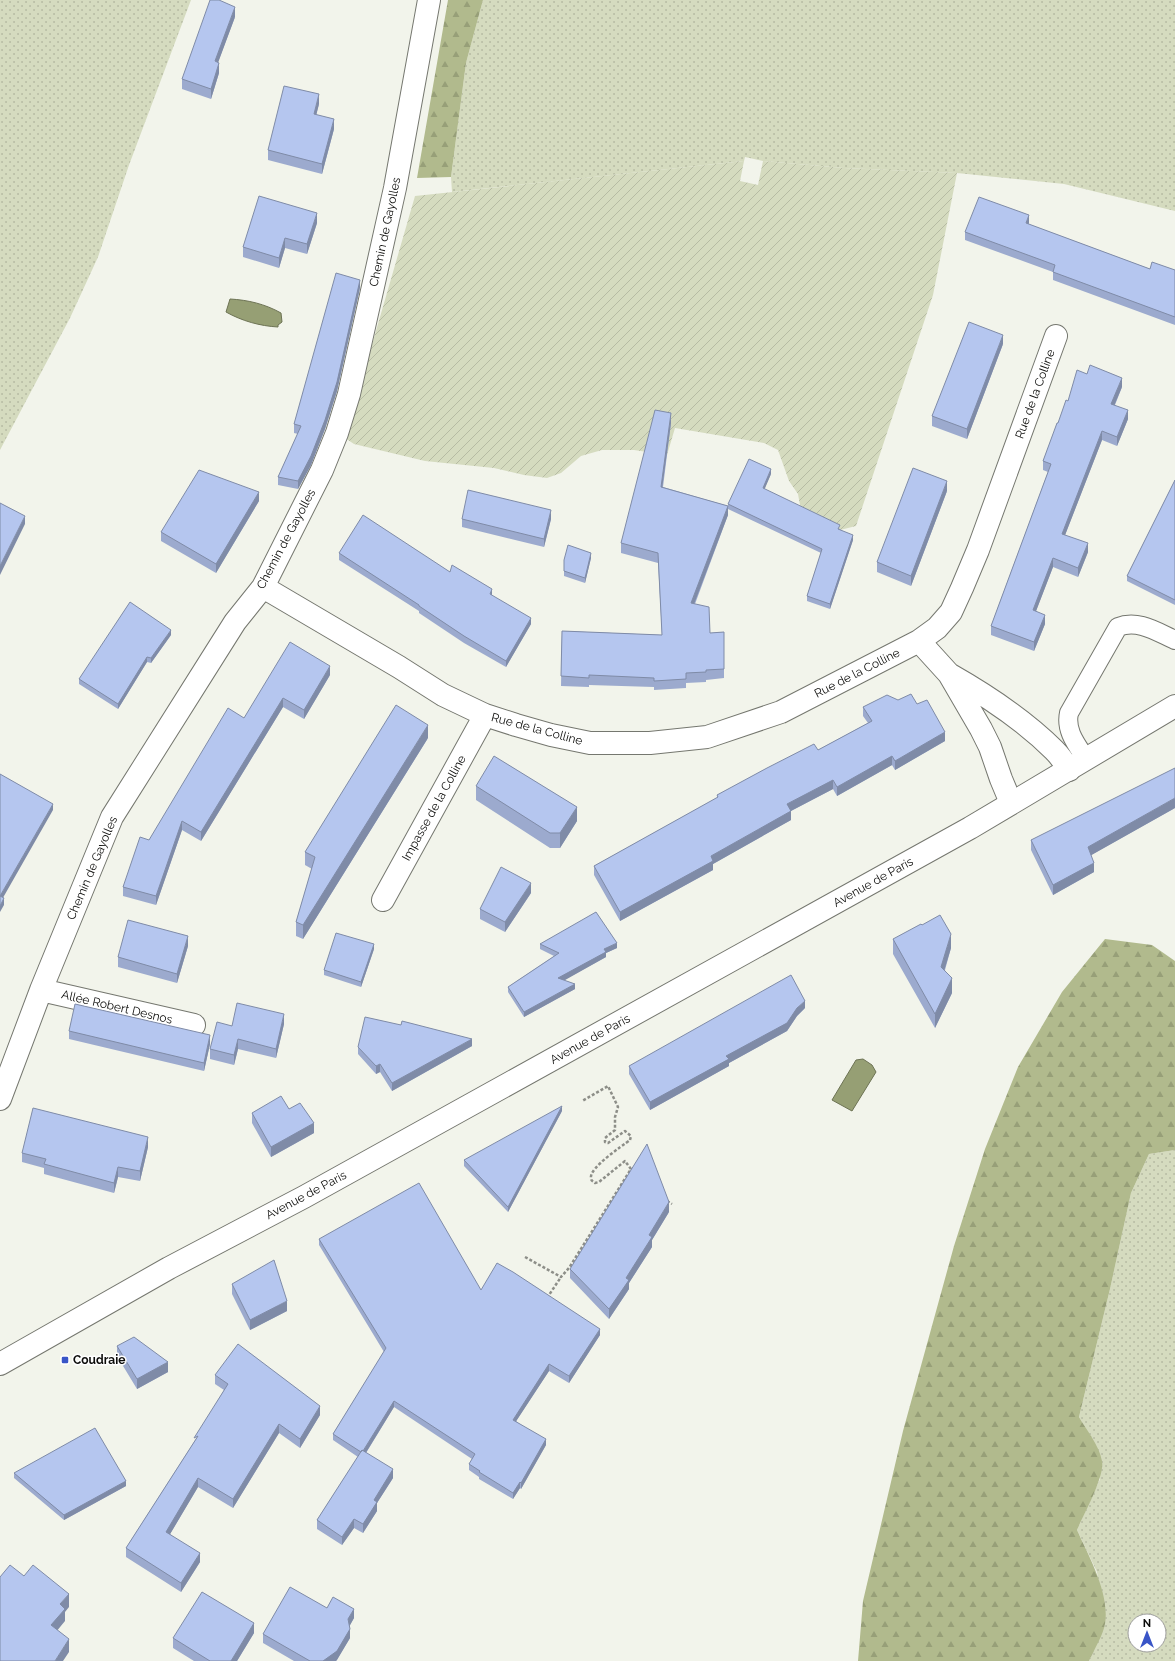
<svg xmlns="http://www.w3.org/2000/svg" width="1175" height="1661" font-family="Raleway,sans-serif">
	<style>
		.grass { fill: url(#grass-dots); fill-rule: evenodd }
		.forest { fill: url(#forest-firs) }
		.garden { fill: url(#garden-furrows) }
		.water { fill: #969f74; stroke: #6d7354 }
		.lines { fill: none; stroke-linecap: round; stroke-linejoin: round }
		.lane-casing { stroke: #75776f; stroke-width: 20 }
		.street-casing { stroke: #75776f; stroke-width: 24 }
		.secondary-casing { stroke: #75776f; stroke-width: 24 }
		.path { stroke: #8d8e88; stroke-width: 2.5; stroke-dasharray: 3 2; stroke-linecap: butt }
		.lane { stroke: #fff; stroke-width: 18 }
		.street { stroke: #fff; stroke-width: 22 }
		.secondary { stroke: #fff; stroke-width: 22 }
		.wall { fill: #9caace }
		.shaded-wall { fill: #7f8ba7 }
		.building { fill: #b5c6ef; stroke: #7f8ba7 }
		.poi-dot { fill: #3955c7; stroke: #fff; stroke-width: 1.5 }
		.labels { text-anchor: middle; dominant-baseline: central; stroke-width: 3; stroke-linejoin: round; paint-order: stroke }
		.street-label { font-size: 12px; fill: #0c0c0a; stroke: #fff }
		.poi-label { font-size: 12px; font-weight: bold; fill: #0c0c0a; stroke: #fff; text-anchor: start }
	</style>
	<defs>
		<pattern id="grass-dots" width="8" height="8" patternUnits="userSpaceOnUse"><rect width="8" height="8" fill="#d5dbbf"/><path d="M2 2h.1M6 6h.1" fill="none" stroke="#b6bba3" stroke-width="1.8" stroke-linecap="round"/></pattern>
		<pattern id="forest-firs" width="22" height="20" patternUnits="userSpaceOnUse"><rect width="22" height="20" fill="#b1ba8d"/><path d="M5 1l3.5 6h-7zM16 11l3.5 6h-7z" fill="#979f78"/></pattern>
		<pattern id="garden-furrows" width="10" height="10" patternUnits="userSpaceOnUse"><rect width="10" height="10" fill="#d5dbbf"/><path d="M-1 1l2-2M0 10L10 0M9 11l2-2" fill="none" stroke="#b6bba3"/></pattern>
	</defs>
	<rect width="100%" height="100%" fill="#f2f4eb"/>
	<path class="grass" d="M 0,0 L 191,0 L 129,165 L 98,257 L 70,318 L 0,450 Z
		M 483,0 L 1175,0 L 1175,211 L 1064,184 L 957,173 L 844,168 L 763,161 L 745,157 L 744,161 L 452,192 L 451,177 L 466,63 Z
		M 1175,1150 L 1175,1661 L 1089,1661 L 1105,1624 L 1097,1572 L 1077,1530 L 1100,1479 L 1092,1439 L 1079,1417 L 1110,1289 L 1131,1193 L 1149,1154 ZM 1135,1621 L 1159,1621 L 1159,1645 L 1135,1645 Z"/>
	<path class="forest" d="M 448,0 L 483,0 L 466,63 L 451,177 L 417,178 Z
		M 1105,939 L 1152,945 L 1175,961 L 1175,1150 L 1149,1154 L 1131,1193 L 1110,1289 L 1079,1417 C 1087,1431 1099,1445 1102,1461 C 1105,1476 1084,1514 1077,1530 C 1089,1557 1110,1593 1105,1624 C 1103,1635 1094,1650 1089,1661 L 858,1661 L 863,1601 L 903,1431 L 954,1246 L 985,1149 L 1018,1067 L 1062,992 Z"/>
	<path class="garden" d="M 744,161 L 740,181 L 758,185 L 763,161 L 844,168 L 957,173 L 933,295 L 856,526 L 840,530 L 801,511 L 798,494 L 789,481 L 778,450 L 764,443 L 675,428 L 667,455 L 634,450 L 602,450 L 581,456 L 561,473 L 547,478 L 524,475 L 494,468 L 425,461 L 354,444 L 345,438 L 415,196 Z"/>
	<path class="water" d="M 230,299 C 248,300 265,304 281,313 L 282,322 L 278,325 L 278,327 C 260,326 242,321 226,312 Z
		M 863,1059 L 872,1065 L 876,1072 L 852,1111 L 832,1100 L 856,1060 Z"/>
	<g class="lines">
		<defs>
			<path id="lane" d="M 1086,759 C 1077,745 1065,731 1069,713 L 1118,627 C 1138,619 1157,632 1175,640"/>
			<path id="street" d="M 263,587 L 399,667 L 443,695 L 485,715 L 516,725 L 551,735 L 590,743 L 650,743 L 707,737 L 781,712 L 919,641 L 937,628 L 951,612 L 962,588 L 978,550 L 1056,336
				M 919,641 L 949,674 L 981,729 L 990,747 L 1001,779 L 1011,803
				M 949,674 C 986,695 1024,720 1054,750 C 1060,756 1065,763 1069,770
				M 383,900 L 485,715
				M 41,990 L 194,1025
				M 0,1099 L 41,990 L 112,817 L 235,622 L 263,587 L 322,470 L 337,433 L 349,394 L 395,188 L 429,0"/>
			<path id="secondary" d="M 0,1364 L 169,1268 L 304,1197 L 970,828 L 1175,706"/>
		</defs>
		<use href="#lane" class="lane-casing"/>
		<use href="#street" class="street-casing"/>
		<use href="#secondary" class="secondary-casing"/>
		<path class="path" d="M 667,1201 L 672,1204
			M 525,1257 L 561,1277 L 569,1268 L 631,1169 L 625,1161 L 599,1182 L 595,1183 C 593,1181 591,1181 591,1178 C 589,1168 622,1146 630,1140 L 631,1136 L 625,1131 L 608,1143 L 605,1142 L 605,1138 L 615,1130 L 615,1117 L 618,1107 L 608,1086 L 582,1101
			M 547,1298 L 561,1277"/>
		<use href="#lane" class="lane"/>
		<use href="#street" class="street"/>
		<use href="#secondary" class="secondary"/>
	</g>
	<path class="wall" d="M 235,17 L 218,62 L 219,73 L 211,99 L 182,89 L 182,79 Z
		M 319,104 L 316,115 L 334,129 L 322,174 L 268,160 L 268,150 Z
		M 317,223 L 307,254 L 285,248 L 279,268 L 243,257 L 243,247 Z
		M 1029,223 L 1028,224 L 1150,269 L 1175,270 L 1175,325 L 1053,280 L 1053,272 L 965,240 L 965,232 Z
		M 360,288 L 337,391 L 325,429 L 311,465 L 298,489 L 278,485 L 278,477 L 298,434 L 294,433 L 294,424 Z
		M 1003,344 L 967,439 L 932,426 L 932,416 Z
		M 1122,387 L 1115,405 L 1128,419 L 1117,446 L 1102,440 L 1065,535 L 1088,552 L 1078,577 L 1053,567 L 1036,611 L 1045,624 L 1034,651 L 991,635 L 991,626 L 1048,472 L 1043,470 L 1043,461 L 1058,423 Z
		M 671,423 L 663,487 L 728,506 L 728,504 L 771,474 L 764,489 L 840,529 L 853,540 L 830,609 L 807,601 L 807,596 L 821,553 L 728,509 L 728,515 L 695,604 L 710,633 L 724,632 L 724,678 L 706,680 L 706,682 L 686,683 L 686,688 L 654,690 L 654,687 L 589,685 L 589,687 L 561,686 L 562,631 L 662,635 L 658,563 L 621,553 L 621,543 Z
		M 1175,480 L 1175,605 L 1127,581 L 1127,576 Z
		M 947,491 L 911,586 L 877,572 L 877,562 Z
		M 259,501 L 216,573 L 161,541 L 161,532 Z
		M 462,519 L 551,519 L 544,547 L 462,527 Z
		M 339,553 L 450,572 L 531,624 L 506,667 L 464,643 L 419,613 L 419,611 L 339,560 Z
		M 591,558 L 585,583 L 564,576 L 564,560 Z
		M 171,635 L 151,663 L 147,662 L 118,709 L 79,684 L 79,679 Z
		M 330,675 L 304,719 L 283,707 L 201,841 L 182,830 L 156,905 L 123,896 L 123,887 L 149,840 L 244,718 Z
		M 898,700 L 917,704 L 945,741 L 895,770 L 892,765 L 837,796 L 833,789 L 791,811 L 791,820 L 713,864 L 713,870 L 620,921 L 594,875 L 594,866 L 717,798 L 717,795 L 818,750 L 868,723 L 863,716 L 863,707 Z
		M 428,738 L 303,939 L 296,936 L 296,922 L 312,869 L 305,865 L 305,852 Z
		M 476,786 L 577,821 L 560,848 L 550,848 L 476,800 Z
		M 1175,808 L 1091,855 L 1094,872 L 1053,895 L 1031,850 L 1031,840 Z
		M 531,893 L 505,932 L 480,919 L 480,909 Z
		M 893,939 L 951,948 L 945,970 L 952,993 L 935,1028 L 893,954 Z
		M 540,944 L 617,948 L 606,953 L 606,957 L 564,980 L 575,989 L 524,1017 L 508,992 L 508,987 L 554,956 L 540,949 Z
		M 188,946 L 177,983 L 118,967 L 118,957 Z
		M 374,949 L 361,987 L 324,975 L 324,970 Z
		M 805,1008 L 797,1016 L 787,1031 L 729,1063 L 729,1066 L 650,1110 L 629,1074 L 629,1066 Z
		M 284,1024 L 276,1058 L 238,1049 L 234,1065 L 210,1059 L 210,1049 L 232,1026 Z
		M 69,1031 L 210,1044 L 204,1071 L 69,1039 Z
		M 472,1046 L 392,1091 L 380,1072 L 376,1074 L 358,1054 L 358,1047 Z
		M 289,1109 L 314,1133 L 271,1157 L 252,1123 L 252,1113 Z
		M 562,1111 L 508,1212 L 464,1166 L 464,1160 Z
		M 148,1147 L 140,1181 L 118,1177 L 114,1193 L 44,1174 L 44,1168 L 22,1162 L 22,1153 Z
		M 669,1212 L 652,1240 L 652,1247 L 629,1283 L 629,1289 L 609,1319 L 570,1278 L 570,1269 Z
		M 319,1239 L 481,1290 L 600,1335 L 569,1383 L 549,1371 L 516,1421 L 546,1445 L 521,1489 L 520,1488 L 513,1499 L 479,1479 L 479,1477 L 469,1470 L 469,1464 L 472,1459 L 394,1407 L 366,1453 L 393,1478 L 377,1503 L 377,1511 L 363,1533 L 354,1528 L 342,1545 L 317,1529 L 317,1520 L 358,1457 L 333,1440 L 333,1434 L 384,1352 L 319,1245 Z
		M 232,1284 L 287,1311 L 250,1330 L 232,1294 Z
		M 117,1346 L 168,1372 L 137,1389 L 117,1356 Z
		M 215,1375 L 320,1415 L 300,1448 L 279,1433 L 233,1508 L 198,1487 L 170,1534 L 200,1562 L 181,1592 L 126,1557 L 126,1548 L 194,1442 L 224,1390 L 215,1384 Z
		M 14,1473 L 126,1486 L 64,1520 L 14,1478 Z
		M 327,1608 L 354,1618 L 349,1626 L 350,1638 L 336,1661 L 294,1661 L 263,1643 L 263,1634 Z
		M 254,1633 L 237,1661 L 194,1661 L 173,1648 L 173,1638 Z"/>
	<path class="shaded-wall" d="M 235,7 L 235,17 L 215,71 L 215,61 Z
		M 219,63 L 219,73 L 211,99 L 211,89 Z
		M 319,94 L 319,104 L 314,124 L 314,114 Z
		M 334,119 L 334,129 L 322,174 L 322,164 Z
		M 317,213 L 317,223 L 307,254 L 307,244 Z
		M 1029,215 L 1029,223 L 1026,231 L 1026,223 Z
		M 285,238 L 285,248 L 279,268 L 279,258 Z
		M 360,280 L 360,288 L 337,391 L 325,429 L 311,465 L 298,489 L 298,481 Z
		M 1003,335 L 1003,344 L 967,439 L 967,429 Z
		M 1122,378 L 1122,387 L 1111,413 L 1111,404 Z
		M 1128,410 L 1128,419 L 1117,446 L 1117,437 Z
		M 671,413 L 671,423 L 661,496 L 661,487 Z
		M 1102,431 L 1102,440 L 1062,543 L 1062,534 Z
		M 771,469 L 771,474 L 763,493 L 763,488 Z
		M 947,481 L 947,491 L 911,586 L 911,576 Z
		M 259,492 L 259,501 L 216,573 L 216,564 Z
		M 728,506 L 728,515 L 691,612 L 691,603 Z
		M 551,510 L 551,519 L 544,547 L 544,539 Z
		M 25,516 L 25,524 L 0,575 L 0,566 Z
		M 853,535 L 853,540 L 830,609 L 830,604 Z
		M 1088,543 L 1088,552 L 1078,577 L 1078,568 Z
		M 591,553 L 591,558 L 585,583 L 585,578 Z
		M 1053,558 L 1053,567 L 1033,619 L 1033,610 Z
		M 492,589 L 492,596 L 490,594 Z
		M 1045,615 L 1045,624 L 1034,651 L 1034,642 Z
		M 531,618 L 531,624 L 506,667 L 506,661 Z
		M 171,630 L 171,635 L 151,663 L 151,658 Z
		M 147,657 L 147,662 L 118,709 L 118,704 Z
		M 330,666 L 330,675 L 304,719 L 304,710 Z
		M 283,698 L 283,707 L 201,841 L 201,832 Z
		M 428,725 L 428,738 L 303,939 L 303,925 Z
		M 945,732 L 945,741 L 895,770 L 895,761 Z
		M 892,756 L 892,765 L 837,796 L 837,787 Z
		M 833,780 L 833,789 L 787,813 L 787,804 Z
		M 1175,798 L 1175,808 L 1088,857 L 1088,847 Z
		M 53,804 L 53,810 L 0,903 L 0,896 Z
		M 577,807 L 577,821 L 560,848 L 560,833 Z
		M 791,811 L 791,820 L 713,864 L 713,870 L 620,921 L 620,912 L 711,856 Z
		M 182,821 L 182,830 L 156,905 L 156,896 Z
		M 1094,863 L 1094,872 L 1053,895 L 1053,885 Z
		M 531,883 L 531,893 L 505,932 L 505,922 Z
		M 4,898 L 4,905 L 0,912 L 0,906 Z
		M 951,934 L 951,948 L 941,981 L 941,967 Z
		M 188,936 L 188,946 L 177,983 L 177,974 Z
		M 617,943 L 617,948 L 606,953 L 606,957 L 558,984 L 558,978 L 604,949 Z
		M 374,944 L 374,949 L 361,987 L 361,982 Z
		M 952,978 L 952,993 L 935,1028 L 935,1014 Z
		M 575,984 L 575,989 L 524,1017 L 524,1012 Z
		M 805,1001 L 805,1008 L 797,1016 L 787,1031 L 729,1063 L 729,1066 L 650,1110 L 650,1102 L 726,1056 L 797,1008 Z
		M 284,1014 L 284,1024 L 276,1058 L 276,1049 Z
		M 210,1035 L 210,1044 L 204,1071 L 204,1063 Z
		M 238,1039 L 238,1049 L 234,1065 L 234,1055 Z
		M 472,1039 L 472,1046 L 392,1091 L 392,1083 Z
		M 380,1064 L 380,1072 L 376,1074 L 376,1066 Z
		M 562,1106 L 562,1111 L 508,1212 L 508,1207 Z
		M 314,1123 L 314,1133 L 271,1157 L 271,1147 Z
		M 148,1137 L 148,1147 L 140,1181 L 140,1171 Z
		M 118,1167 L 118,1177 L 114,1193 L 114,1183 Z
		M 669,1202 L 669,1212 L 652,1240 L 652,1247 L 629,1283 L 629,1289 L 609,1319 L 609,1309 L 649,1235 Z
		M 287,1301 L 287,1311 L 250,1330 L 250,1320 Z
		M 600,1329 L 600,1335 L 569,1383 L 569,1376 Z
		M 168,1362 L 168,1372 L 137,1389 L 137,1379 Z
		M 549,1364 L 549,1371 L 513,1426 L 513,1420 Z
		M 394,1401 L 394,1407 L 362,1459 L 362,1453 Z
		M 320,1406 L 320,1415 L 300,1448 L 300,1439 Z
		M 279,1424 L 279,1433 L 233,1508 L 233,1499 Z
		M 546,1439 L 546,1445 L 521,1489 L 521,1483 Z
		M 393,1469 L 393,1478 L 377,1503 L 377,1511 L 363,1533 L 363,1524 L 374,1500 Z
		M 198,1478 L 198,1487 L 166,1541 L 166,1532 Z
		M 126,1481 L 126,1486 L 64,1520 L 64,1515 Z
		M 520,1482 L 520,1488 L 513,1499 L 513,1493 Z
		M 354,1519 L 354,1528 L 342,1545 L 342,1537 Z
		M 200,1553 L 200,1562 L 181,1592 L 181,1583 Z
		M 69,1594 L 69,1607 L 65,1612 L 65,1621 L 51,1638 L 51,1625 L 60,1604 Z
		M 354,1609 L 354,1618 L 348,1629 L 348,1619 Z
		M 254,1623 L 254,1633 L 237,1661 L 231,1661 Z
		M 350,1629 L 350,1638 L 337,1660 L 336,1661 L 323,1661 Z
		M 69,1639 L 69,1652 L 63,1661 L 55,1661 Z"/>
	<path class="building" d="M 210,0 L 219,0 L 235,7 L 215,61 L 219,63 L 211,89 L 182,79 Z
		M 284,86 L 319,94 L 314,114 L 334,119 L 322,164 L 268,150 Z
		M 259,196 L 317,213 L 307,244 L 285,238 L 279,258 L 243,247 Z
		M 979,197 L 1029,215 L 1026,223 L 1150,269 L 1152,262 L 1175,270 L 1175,317 L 1053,272 L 1055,265 L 965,232 Z
		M 336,273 L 360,280 L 337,382 L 325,420 L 311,456 L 298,481 L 278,477 L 301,426 L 294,424 Z
		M 969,322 L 1003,335 L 967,429 L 932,416 Z
		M 1090,365 L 1122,378 L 1111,404 L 1128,410 L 1117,437 L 1102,431 L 1062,534 L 1088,543 L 1078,568 L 1053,558 L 1033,610 L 1045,615 L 1034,642 L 991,626 L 1051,464 L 1043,461 L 1057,423 L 1058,423 L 1066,400 L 1068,401 L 1077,370 L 1087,374 Z
		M 655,410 L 671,413 L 661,487 L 728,506 L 691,603 L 709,607 L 710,633 L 724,632 L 724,669 L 706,670 L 706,672 L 686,673 L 686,679 L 654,681 L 654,678 L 589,675 L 589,678 L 561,676 L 562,631 L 662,635 L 658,553 L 621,543 Z
		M 749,459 L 771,469 L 763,488 L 840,525 L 838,529 L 853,535 L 830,604 L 807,596 L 822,549 L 728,504 Z
		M 913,468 L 947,481 L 911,576 L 877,562 Z
		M 199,470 L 259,492 L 216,564 L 161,532 Z
		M 1175,480 L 1175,600 L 1127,576 Z
		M 468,490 L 551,510 L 544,539 L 462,519 Z
		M 0,503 L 25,516 L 0,566 Z
		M 363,515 L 450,572 L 452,565 L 492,589 L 490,594 L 531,618 L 506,661 L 464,636 L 419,606 L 419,605 L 339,553 Z
		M 568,545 L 591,553 L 585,578 L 564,571 L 564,560 Z
		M 130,602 L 171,630 L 151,658 L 147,657 L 118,704 L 79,679 Z
		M 290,642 L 330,666 L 304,710 L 283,698 L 201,832 L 182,821 L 156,896 L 123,887 L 140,837 L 149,840 L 228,708 L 244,718 Z
		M 911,694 L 917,704 L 927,700 L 945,732 L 895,761 L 892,756 L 837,787 L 833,780 L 787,804 L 791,811 L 711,856 L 713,861 L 620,912 L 594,866 L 718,797 L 717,795 L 767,768 L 814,744 L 818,750 L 872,721 L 863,707 L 887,695 L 898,700 Z
		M 396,705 L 428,725 L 303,925 L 296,922 L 315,857 L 305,852 Z
		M 494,756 L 577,807 L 560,833 L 550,833 L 476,786 Z
		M 1175,768 L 1175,798 L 1088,847 L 1094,863 L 1053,885 L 1031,840 Z
		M 0,774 L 53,804 L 0,896 L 4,898 L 0,906 Z
		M 501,867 L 531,883 L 505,922 L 480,909 Z
		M 596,912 L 617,943 L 604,949 L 606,952 L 558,978 L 575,984 L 524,1012 L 508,987 L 559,953 L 540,944 Z
		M 940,915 L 951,934 L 941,967 L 952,978 L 935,1014 L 893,939 L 921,924 L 922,925 Z
		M 128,920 L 188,936 L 177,974 L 118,957 Z
		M 336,933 L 374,944 L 361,982 L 324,970 Z
		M 791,975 L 805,1001 L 797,1008 L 787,1023 L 726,1056 L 729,1059 L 650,1102 L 629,1066 Z
		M 237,1003 L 284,1014 L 276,1049 L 238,1039 L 234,1055 L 210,1049 L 217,1022 L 232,1026 Z
		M 75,1004 L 210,1035 L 204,1063 L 69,1031 Z
		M 365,1017 L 401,1025 L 402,1021 L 472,1039 L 392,1083 L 380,1064 L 376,1066 L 358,1047 Z
		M 281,1096 L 289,1109 L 300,1103 L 314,1123 L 271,1147 L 252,1113 Z
		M 562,1106 L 508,1207 L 464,1160 Z
		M 33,1108 L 148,1137 L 140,1171 L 118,1167 L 114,1183 L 44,1164 L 46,1159 L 22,1153 Z
		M 647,1144 L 669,1202 L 649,1235 L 652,1237 L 626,1278 L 629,1280 L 609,1309 L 570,1269 Z
		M 419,1183 L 481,1290 L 497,1263 L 513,1272 L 600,1329 L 569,1376 L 549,1364 L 513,1420 L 546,1439 L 521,1483 L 520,1482 L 513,1493 L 479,1472 L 480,1471 L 469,1464 L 475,1454 L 394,1401 L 363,1451 L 362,1450 L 361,1452 L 333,1434 L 386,1348 L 319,1239 Z
		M 274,1260 L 287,1301 L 250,1320 L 232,1284 Z
		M 134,1337 L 168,1362 L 137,1379 L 117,1346 Z
		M 238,1344 L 320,1406 L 300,1439 L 279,1424 L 233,1499 L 198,1478 L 166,1532 L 200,1553 L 181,1583 L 126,1548 L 198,1436 L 194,1438 L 228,1384 L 215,1375 Z
		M 95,1428 L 126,1481 L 64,1515 L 14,1473 Z
		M 362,1450 L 393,1469 L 374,1500 L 377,1502 L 363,1524 L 354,1519 L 342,1537 L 317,1520 Z
		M 10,1565 L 24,1576 L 33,1565 L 69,1594 L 60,1604 L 65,1609 L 51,1625 L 69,1639 L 55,1661 L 0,1661 L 0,1577 Z
		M 290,1587 L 327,1608 L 333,1597 L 354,1609 L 348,1619 L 350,1629 L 337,1651 L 323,1661 L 310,1661 L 263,1634 Z
		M 202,1592 L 254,1623 L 231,1661 L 210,1661 L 173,1638 Z"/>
	<rect class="poi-dot" x="61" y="1356" width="8" height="8" rx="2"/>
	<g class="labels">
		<g class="street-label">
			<text transform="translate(385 232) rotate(-78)">Chemin de Gayolles</text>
			<text transform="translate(1035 394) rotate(-70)">Rue de la Colline</text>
			<text transform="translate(286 539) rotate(-62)">Chemin de Gayolles</text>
			<text transform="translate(857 673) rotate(-27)">Rue de la Colline</text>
			<text transform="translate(537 729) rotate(15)">Rue de la Colline</text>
			<text transform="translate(434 808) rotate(-61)">Impasse de la Colline</text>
			<text transform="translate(92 868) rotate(-67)">Chemin de Gayolles</text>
			<text transform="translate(873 882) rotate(-29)">Avenue de Paris</text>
			<text transform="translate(117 1007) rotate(13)">Allée Robert Desnos</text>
			<text transform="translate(590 1039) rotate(-29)">Avenue de Paris</text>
			<text transform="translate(306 1195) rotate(-28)">Avenue de Paris</text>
		</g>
		<g class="poi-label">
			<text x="73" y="1360">Coudraie</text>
		</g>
	</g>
	<g transform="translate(1147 1633)"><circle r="19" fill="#ffffff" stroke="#9e9e9d"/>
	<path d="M0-3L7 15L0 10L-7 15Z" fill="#3955c7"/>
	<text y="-6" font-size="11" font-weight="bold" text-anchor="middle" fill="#0c0c0a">N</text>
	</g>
</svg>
